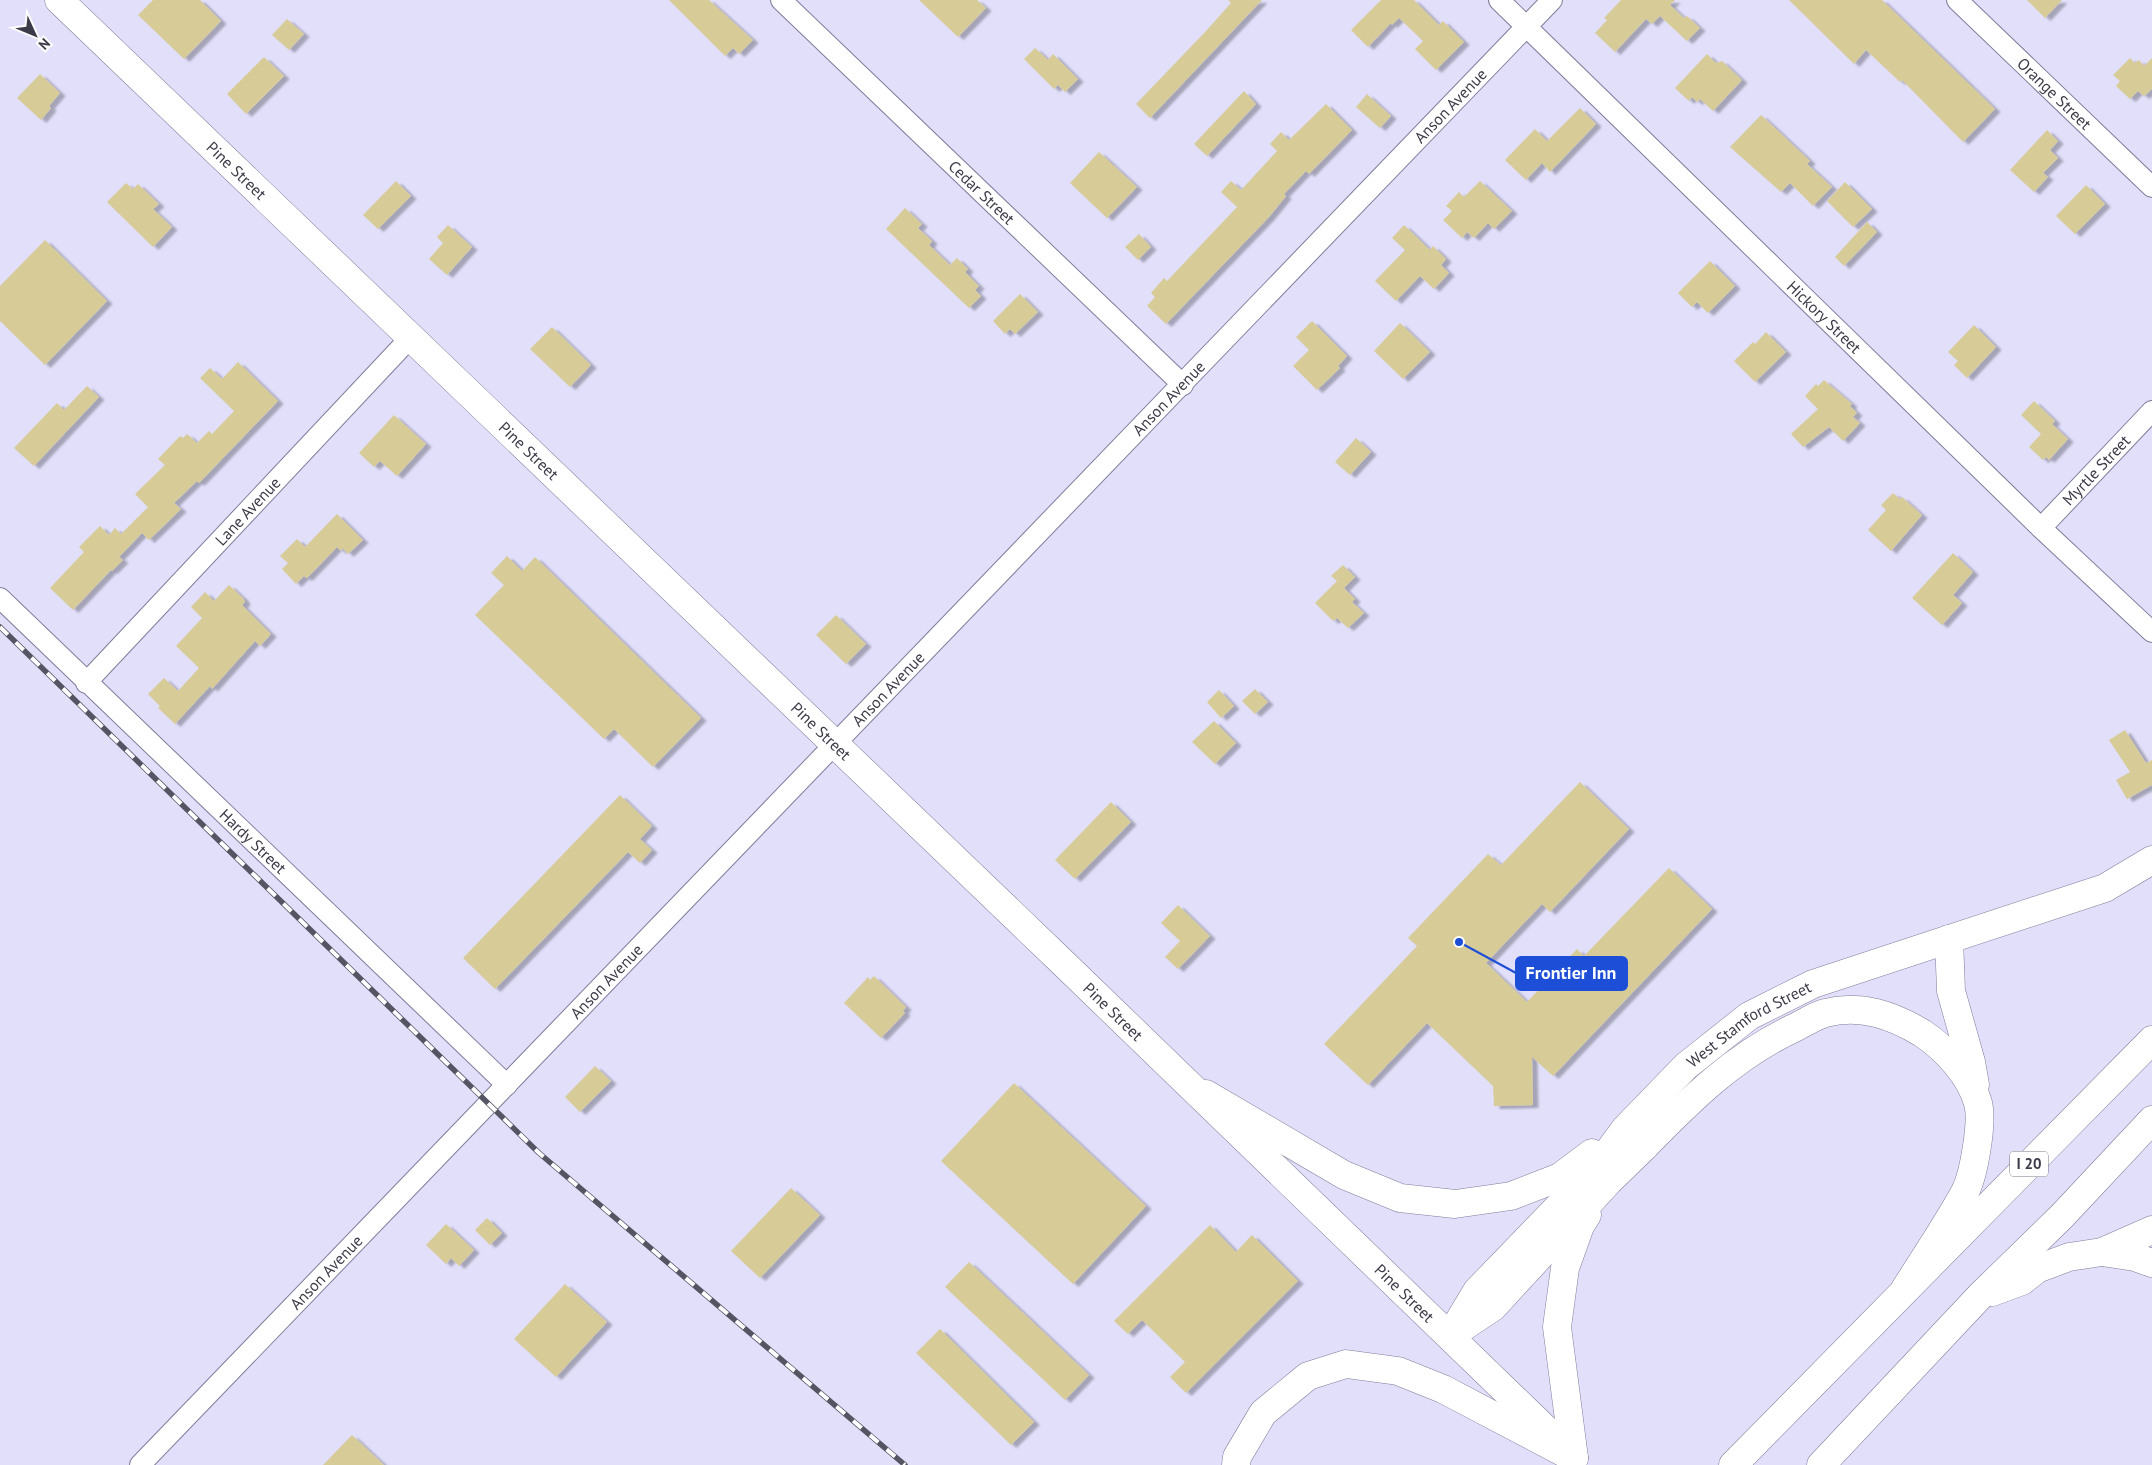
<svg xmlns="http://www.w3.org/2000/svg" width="2152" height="1465" font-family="'PT Sans',sans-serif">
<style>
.building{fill:#d7cc98;filter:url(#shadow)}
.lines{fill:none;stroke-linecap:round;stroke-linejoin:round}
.minor-casing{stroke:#7f7d9b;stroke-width:22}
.secondary-casing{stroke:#7f7d9b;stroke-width:29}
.primary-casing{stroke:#7f7d9b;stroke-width:29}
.motorway-casing{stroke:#7f7d9b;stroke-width:29}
.minor{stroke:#fff;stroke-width:20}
.secondary{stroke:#fff;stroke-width:28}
.primary{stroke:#fff;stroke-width:28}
.motorway{stroke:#fff;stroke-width:28}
.rail-casing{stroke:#555463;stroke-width:5.5}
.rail{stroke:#fff;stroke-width:4;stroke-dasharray:11;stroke-linecap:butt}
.labels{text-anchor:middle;stroke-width:4;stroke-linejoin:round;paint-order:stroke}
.shield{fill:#fff;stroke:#76767f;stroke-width:1}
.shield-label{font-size:15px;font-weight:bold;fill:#3c3b48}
.street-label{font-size:16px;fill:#3c3b48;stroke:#fff}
.leader{fill:none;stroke:#1d4ed8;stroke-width:2}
.callout-dot{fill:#1d4ed8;stroke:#fff;stroke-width:2}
.callout{fill:#1d4ed8;stroke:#1d4ed8;stroke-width:2}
.callout-label{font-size:18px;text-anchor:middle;font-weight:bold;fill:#fff}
</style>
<defs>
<filter id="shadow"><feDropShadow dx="5.5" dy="3" stdDeviation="1" flood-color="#0004"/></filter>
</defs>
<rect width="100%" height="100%" fill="#e1dffa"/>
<g class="building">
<polygon points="153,0 200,0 221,21 184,59 138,15"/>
<polygon points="669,0 709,0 753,40 739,54 733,48 725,56"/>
<polygon points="919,0 977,0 986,8 958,37"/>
<polygon points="1228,0 1262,0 1150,118 1136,104 1206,31 1231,3"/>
<polygon points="1381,0 1414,0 1439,25 1443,21 1464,42 1436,70 1415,49 1423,41 1399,18 1392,25 1391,23 1368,47 1351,30"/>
<polygon points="1621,0 1675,0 1670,5 1684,18 1687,16 1700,28 1687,41 1660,16 1652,24 1646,19 1615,52 1595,33 1607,20 1604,18"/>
<polygon points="1789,0 1882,0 1995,109 1963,142 1902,80 1900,82 1866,50 1854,64"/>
<polygon points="2027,0 2062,0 2045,18"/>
<polygon points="287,19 304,34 289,50 272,35"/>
<polygon points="1035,48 1048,60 1053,54 1078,79 1065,92 1058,85 1054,89 1024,59"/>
<polygon points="1707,54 1716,63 1722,61 1742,80 1713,111 1700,99 1697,102 1692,97 1689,101 1675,88"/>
<polygon points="264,57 284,76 246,114 227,94"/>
<polygon points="2130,58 2135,63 2139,60 2144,66 2152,58 2152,89 2144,96 2138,91 2130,99 2116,86 2120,81 2113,75"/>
<polygon points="40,74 60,93 49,106 51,108 41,120 17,98"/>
<polygon points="1244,91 1256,104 1207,156 1194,144"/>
<polygon points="1367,94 1391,116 1380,128 1356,107"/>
<polygon points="1326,104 1352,130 1309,174 1306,171 1284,194 1286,196 1269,217 1166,324 1147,306 1155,297 1151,293 1164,278 1167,281 1237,207 1221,192 1231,181 1241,190 1277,151 1270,144 1281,132 1289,140"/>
<polygon points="1580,108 1596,124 1550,172 1542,163 1526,180 1505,160 1535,129 1547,141"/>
<polygon points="1761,115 1810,161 1807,164 1832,187 1813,206 1790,183 1781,192 1730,147"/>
<polygon points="2047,130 2058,141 2050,150 2058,158 2043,173 2048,177 2034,192 2010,170"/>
<polygon points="1099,152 1137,187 1107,218 1070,183"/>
<polygon points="396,181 411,196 378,229 363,215"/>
<polygon points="1480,181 1512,211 1494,229 1488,223 1474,238 1467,232 1462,238 1443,220 1452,211 1446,206 1459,192 1464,197"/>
<polygon points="1845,182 1872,209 1853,227 1827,201"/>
<polygon points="126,183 133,189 138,184 159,204 153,209 172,227 153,247 107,202"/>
<polygon points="2086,185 2105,204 2075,234 2056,216"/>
<polygon points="905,208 922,224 918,228 932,241 929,245 950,265 957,258 968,269 965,272 979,286 975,290 981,296 969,308 886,229"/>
<polygon points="1867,222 1877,232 1844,266 1835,257"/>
<polygon points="448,225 472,247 447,275 429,259 443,243 437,237"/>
<polygon points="1404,225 1430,250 1433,246 1446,259 1441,265 1449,273 1434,289 1420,276 1396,301 1375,281 1405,250 1392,238"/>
<polygon points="1139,234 1151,247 1138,260 1125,247"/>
<polygon points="45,240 107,301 45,365 0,321 0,286"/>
<polygon points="1710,261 1735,286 1708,313 1697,302 1692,307 1678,293"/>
<polygon points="1020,294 1038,312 1015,334 1010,329 1005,334 993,321"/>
<polygon points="1312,321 1347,356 1338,366 1340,368 1317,390 1293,366 1309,350 1296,337"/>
<polygon points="1400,323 1430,352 1403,379 1374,351"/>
<polygon points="1974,325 1996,347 1967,378 1954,365 1958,361 1948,352"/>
<polygon points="552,327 591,365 570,387 530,349"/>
<polygon points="1766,332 1786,352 1755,382 1734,361 1753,342 1755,344"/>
<polygon points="238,362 278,401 199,483 197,481 174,503 181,509 149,540 142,533 119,557 123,560 112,571 111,570 73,610 50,588 84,552 79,547 100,526 109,535 115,528 121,534 148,507 135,494 165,465 158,459 180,436 183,438 187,434 197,443 209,431 212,434 234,411 200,378 210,368 222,379"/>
<polygon points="1824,380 1852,404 1850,406 1857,413 1853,417 1860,423 1843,441 1829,427 1803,447 1791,434 1818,409 1805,396 1816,384 1818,386"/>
<polygon points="87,386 99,397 34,466 14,448 57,403 64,410"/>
<polygon points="2034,401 2055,421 2052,424 2068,439 2049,460 2046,457 2043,460 2029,447 2041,434 2021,415"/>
<polygon points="394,415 426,444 397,476 380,461 374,467 359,453"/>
<polygon points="1356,438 1371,452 1350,475 1335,462"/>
<polygon points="1893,493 1900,499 1902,497 1922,515 1891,551 1868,530 1886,510 1881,505"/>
<polygon points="337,514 363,540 348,554 343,548 341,551 337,547 307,578 304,576 296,584 282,569 288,563 280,556 297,539 305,547"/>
<polygon points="1953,553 1973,572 1953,595 1962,603 1942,625 1912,598"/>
<polygon points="507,556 522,571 535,557 701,718 653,767 614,729 604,739 475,615 504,585 491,573"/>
<polygon points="1343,565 1355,577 1344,588 1355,599 1352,602 1364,613 1348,628 1337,618 1333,621 1315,603 1337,581 1331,576"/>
<polygon points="229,585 243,598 245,602 242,605 271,634 260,646 255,641 212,689 210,686 175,724 158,708 160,706 148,694 164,678 178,691 199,668 176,646 202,618 191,607 205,592 214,601"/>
<polygon points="836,615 866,644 846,664 816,635"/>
<polygon points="1255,689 1268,702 1255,714 1242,701"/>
<polygon points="1219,690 1234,706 1221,718 1207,702"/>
<polygon points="1214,721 1236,743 1215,764 1192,742"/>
<polygon points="2125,730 2146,763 2152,760 2152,785 2127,799 2116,780 2130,772 2109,740"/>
<polygon points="1580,782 1629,829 1550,912 1542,904 1486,963 1527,1002 1577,949 1584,956 1669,868 1712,909 1553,1076 1532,1057 1533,1105 1494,1106 1493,1086 1427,1023 1368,1085 1324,1044 1417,946 1408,938 1488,854 1501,865"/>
<polygon points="620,795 652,826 640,839 652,850 640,863 628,852 495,989 463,958"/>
<polygon points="1111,802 1131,822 1075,879 1055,860"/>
<polygon points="1178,905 1210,936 1178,969 1165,957 1180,941 1161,923"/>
<polygon points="874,976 906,1007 903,1011 905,1013 881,1038 844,1003 868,977 870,980"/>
<polygon points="595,1066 611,1081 580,1112 565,1097"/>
<polygon points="1014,1083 1146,1206 1073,1284 941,1161"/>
<polygon points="791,1188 820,1215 760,1278 731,1251"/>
<polygon points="487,1218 502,1233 490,1245 475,1230"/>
<polygon points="446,1224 474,1250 459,1266 451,1258 446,1264 426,1245"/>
<polygon points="1210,1225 1236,1252 1252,1235 1298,1281 1186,1393 1170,1377 1185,1362 1142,1320 1128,1334 1114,1321"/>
<polygon points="969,1262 1089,1375 1065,1400 945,1287"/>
<polygon points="565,1284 607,1322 556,1377 514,1339"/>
<polygon points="940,1329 1034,1422 1011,1445 916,1353"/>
<polygon points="352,1435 384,1465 323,1465"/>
</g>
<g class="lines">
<defs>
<g id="minor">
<path id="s1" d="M 781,0 L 1183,385"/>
<path id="s2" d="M 1499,0 L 2041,528 L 2152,632"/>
<path id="s3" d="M 1957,0 L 2152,187"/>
<path id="s4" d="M 2041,528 L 2152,411"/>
<path id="s5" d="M 0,598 L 507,1085"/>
<path id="s6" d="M 86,683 L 410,338"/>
<path id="s7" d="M 140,1465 L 1552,0"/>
</g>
<g id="secondary">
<polyline points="1206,1094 1344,1175 1400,1198 1455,1204 1511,1196 1560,1177 1592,1153"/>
<polyline points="1457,1331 1493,1307 1609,1181 1644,1147 1626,1130"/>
<path id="s8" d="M 1450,1336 L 1477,1291 L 1597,1167 L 1625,1129 L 1686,1066 L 1749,1016 L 1813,984 L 2105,888 L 2152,860"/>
<polyline points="1574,1458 1557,1327 1565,1268 1580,1226 1587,1215"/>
</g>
<g id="primary">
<path id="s9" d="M 59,0 L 1059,959 L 1568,1451"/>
</g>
<g id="motorway">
<polyline points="1949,939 1951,991 1971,1062 1975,1085"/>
<path d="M 1644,1147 C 1690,1100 1734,1056 1794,1028 C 1804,1023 1815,1016 1825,1013 C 1861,1004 1892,1015 1922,1033 C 1946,1049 1970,1075 1978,1103 C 1983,1122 1974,1174 1965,1192 C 1947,1225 1925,1257 1905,1289"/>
<polyline points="2102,1252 2135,1257 2152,1263"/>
<polyline points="1992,1292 2022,1281 2037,1269 2069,1257 2102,1252 2152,1230"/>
<polyline points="1236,1465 1237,1457 1263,1413 1308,1376 1346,1364 1398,1371 1443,1389 1574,1458"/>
<polyline points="1733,1465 2152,1040"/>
<polyline points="1821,1465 1980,1296 2062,1216 2152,1120"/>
</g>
</defs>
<use href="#minor" class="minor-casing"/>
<use href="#secondary" class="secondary-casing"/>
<use href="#primary" class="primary-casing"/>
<use href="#motorway" class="motorway-casing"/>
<use href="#minor" class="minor"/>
<use href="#secondary" class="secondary"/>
<use href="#primary" class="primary"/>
<use href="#motorway" class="motorway"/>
<defs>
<polyline id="rail" points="0,627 539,1153 905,1465"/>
</defs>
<use href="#rail" class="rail-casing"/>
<use href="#rail" class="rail"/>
</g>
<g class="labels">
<rect class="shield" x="2010" y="1151.5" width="38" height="25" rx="4"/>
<g class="shield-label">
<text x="2029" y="1169">I 20</text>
</g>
<g class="street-label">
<text dy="6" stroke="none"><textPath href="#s3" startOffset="135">Orange Street</textPath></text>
<text dy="6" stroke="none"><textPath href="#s7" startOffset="1888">Anson Avenue</textPath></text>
<text dy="6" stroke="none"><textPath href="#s9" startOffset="246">Pine Street</textPath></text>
<text dy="6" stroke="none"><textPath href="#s1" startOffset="278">Cedar Street</textPath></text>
<text dy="6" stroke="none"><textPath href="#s2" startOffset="454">Hickory Street</textPath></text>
<text dy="6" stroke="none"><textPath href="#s7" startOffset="1482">Anson Avenue</textPath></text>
<text dy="6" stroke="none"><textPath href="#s9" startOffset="651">Pine Street</textPath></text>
<text dy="6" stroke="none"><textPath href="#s4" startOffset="80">Myrtle Street</textPath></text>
<text dy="6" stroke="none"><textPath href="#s6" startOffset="236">Lane Avenue</textPath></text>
<text dy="6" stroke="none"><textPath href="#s7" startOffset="1078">Anson Avenue</textPath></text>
<text dy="6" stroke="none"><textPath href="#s9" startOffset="1056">Pine Street</textPath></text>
<text dy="6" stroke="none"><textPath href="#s5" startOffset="351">Hardy Street</textPath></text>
<text dy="6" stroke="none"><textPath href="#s7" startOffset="672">Anson Avenue</textPath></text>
<text dy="6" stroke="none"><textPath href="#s9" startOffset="1461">Pine Street</textPath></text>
<text dy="6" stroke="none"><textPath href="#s8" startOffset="436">West Stamford Street</textPath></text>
<text dy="6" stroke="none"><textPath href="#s7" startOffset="268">Anson Avenue</textPath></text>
<text dy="6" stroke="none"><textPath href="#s9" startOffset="1866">Pine Street</textPath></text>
</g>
</g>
<path class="leader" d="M1459 942L1516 973"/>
<circle class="callout-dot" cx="1459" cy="942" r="5"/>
<rect class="callout" x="1516" y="957" width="111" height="33" rx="5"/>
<g class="callout-label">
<text x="1571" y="979">Frontier Inn</text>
</g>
<g transform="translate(35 35) rotate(134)" stroke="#ffffff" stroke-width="4" paint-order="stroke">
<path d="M0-4L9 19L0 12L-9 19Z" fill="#3c3b48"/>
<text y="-8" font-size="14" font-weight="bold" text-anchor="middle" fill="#3c3b48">N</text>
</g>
</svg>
